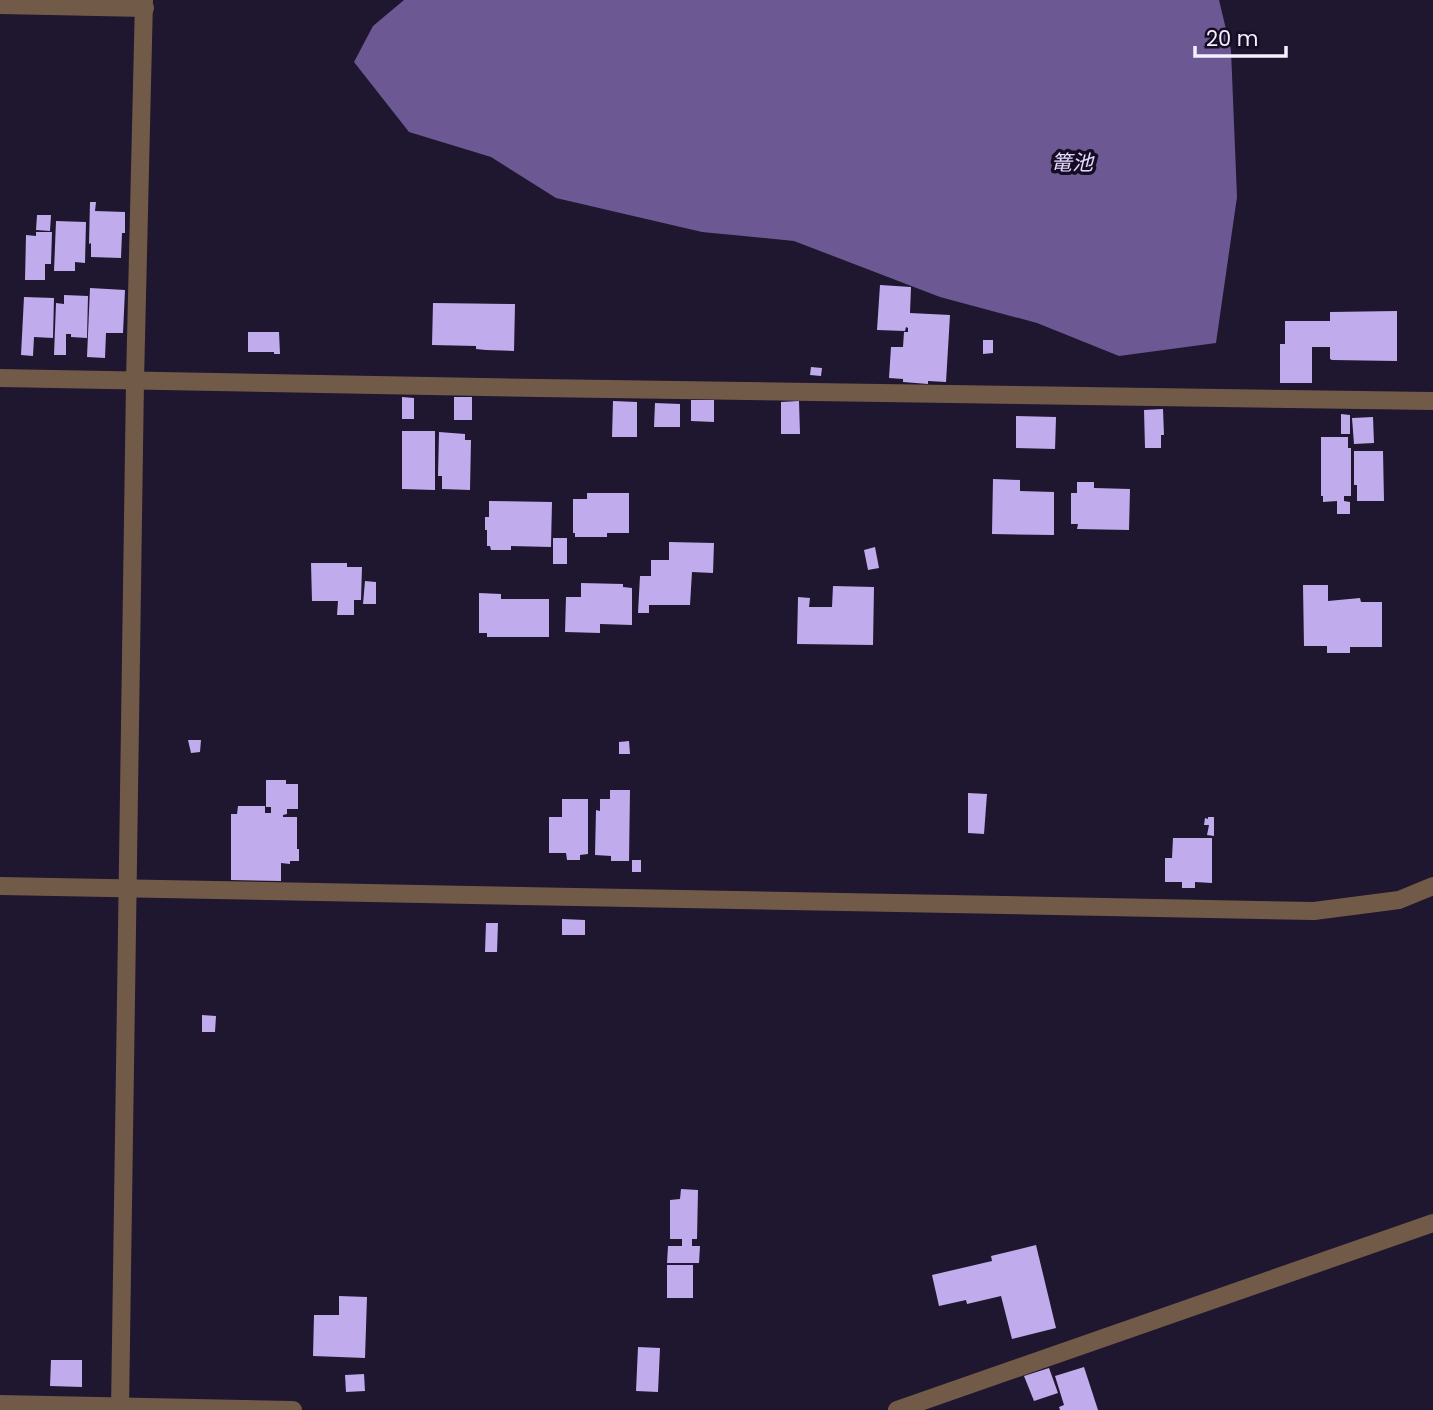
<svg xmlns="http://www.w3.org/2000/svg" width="1433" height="1410" font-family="Poppins,'Noto Sans JP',sans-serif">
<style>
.water{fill:#6c5893}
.building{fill:#c0acec}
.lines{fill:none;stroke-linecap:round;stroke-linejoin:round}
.minor{stroke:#715a47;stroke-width:18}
.labels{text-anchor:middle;stroke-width:7;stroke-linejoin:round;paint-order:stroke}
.water-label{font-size:21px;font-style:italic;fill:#e3d9fd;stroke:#160d25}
</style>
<rect width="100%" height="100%" fill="#1f162f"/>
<polygon class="water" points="404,0 1219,0 1231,50 1237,197 1216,343 1119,356 1037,323 940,297 794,241 702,232 556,198 491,157 409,132 354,62 373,26"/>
<g class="building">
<polygon points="90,202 96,202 95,211 125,212 125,233 122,233 121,258 91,257 91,243 89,244"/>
<polygon points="37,215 51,215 50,231 36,230"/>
<polygon points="56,221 86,222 85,263 75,262 75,271 54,271"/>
<polygon points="36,232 52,232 51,264 45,264 45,280 25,280 26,235 36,236"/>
<polygon points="880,285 911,287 910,313 950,315 946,382 928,381 928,384 903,382 903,379 889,378 891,347 903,347 904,332 908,332 908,328 906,327 905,331 877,330"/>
<polygon points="90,288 125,290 123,333 106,333 105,358 87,357"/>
<polygon points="64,295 88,296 87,338 71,337 71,334 66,334 66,355 54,355 56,303 64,304"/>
<polygon points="24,297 54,298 53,338 34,337 33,356 21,355"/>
<polygon points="433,303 515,304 514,351 486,350 476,349 476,346 432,345"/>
<polygon points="1397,311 1397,361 1332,360 1330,359 1330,347 1312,347 1312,383 1280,383 1280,344 1285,344 1285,321 1330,321 1330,312"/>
<polygon points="248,332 279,332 280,354 274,354 274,352 248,352"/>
<polygon points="983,340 993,340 993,353 983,354"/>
<polygon points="811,367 822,368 821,376 810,375"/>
<polygon points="402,397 414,398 414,419 402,419"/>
<rect x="454" y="397" width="18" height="23"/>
<polygon points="691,400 714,400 714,422 691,421"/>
<polygon points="613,401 637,402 637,437 612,437"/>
<polygon points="799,401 800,434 781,434 781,402"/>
<polygon points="655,403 680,404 680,427 654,427"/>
<polygon points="1163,409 1164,435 1161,435 1161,448 1145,448 1144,410"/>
<polygon points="1341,414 1350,415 1350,434 1341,434"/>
<polygon points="1016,416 1056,417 1055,449 1016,448"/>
<polygon points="1373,417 1374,443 1354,444 1352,418"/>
<polygon points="402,431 435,431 435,490 402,489"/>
<polygon points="439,432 465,434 465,440 471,440 470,490 442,489 442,476 438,476"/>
<polygon points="1321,437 1348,437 1348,448 1351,448 1351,496 1344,496 1344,501 1350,502 1350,514 1337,514 1337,501 1323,502 1323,496 1321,496"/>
<polygon points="1354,451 1383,451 1384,501 1357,501 1357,485 1354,485"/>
<polygon points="993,479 1020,480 1020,491 1054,492 1054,535 992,534"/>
<polygon points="1077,482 1094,482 1094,488 1130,489 1129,530 1077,529 1078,524 1071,524 1071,493 1077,493"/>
<polygon points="587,493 629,493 629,533 607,533 607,537 575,537 575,533 573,533 573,499 587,499"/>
<polygon points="489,501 552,502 551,547 511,546 511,550 491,550 490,546 487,546 487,530 485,530 485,517 489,517"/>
<rect x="553" y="538" width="14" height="26"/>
<polygon points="669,542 714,543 713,573 692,572 690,605 649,605 649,613 638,613 640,576 651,576 651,560 669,560"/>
<polygon points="875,547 879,568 868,570 864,550"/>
<polygon points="311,563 347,563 347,567 362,567 361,600 354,600 354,615 337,615 338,601 312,601"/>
<polygon points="365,581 376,582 376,604 363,604"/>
<polygon points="581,583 623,584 623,587 632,588 632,625 600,624 600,633 565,632 566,597 581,597"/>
<polygon points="1303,585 1328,585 1328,601 1360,598 1361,602 1382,602 1382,647 1350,647 1350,653 1327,653 1327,646 1304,646"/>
<polygon points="833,586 874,587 873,645 797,644 798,597 810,598 809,607 832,607"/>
<polygon points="479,593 501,594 501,599 549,599 549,637 487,637 487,633 479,633"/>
<polygon points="188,740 201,740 200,752 191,753"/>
<polygon points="629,741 630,754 619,754 619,742"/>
<polygon points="266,780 286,780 286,784 298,784 298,809 287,809 287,814 283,815 283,817 297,817 297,849 299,849 299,861 290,861 290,864 281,863 281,881 231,880 231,814 237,814 238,806 265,806 265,813 271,813 271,807 266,807"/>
<polygon points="610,790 630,790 629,861 611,861 611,856 595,855 596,810 600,811 600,799 610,799"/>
<polygon points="968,793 987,794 984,834 968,833"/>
<polygon points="562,799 588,799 588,854 580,855 580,860 567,860 566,853 549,853 549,817 562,817"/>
<polygon points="1208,817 1214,817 1214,836 1207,835 1209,825 1204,825 1205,818 1208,819"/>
<polygon points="1173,838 1212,838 1212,883 1195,882 1195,888 1182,888 1182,882 1165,882 1165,858 1172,858"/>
<rect x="632" y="860" width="9" height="12"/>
<polygon points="562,919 585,920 585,935 562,935"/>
<polygon points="486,923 498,923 497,952 485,952"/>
<polygon points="202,1015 216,1016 215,1032 202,1032"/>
<polygon points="681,1189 698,1190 697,1239 692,1239 692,1246 700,1246 699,1263 667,1263 668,1246 682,1246 682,1239 670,1239 670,1200 680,1199"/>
<polygon points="1036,1245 1056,1328 1012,1339 1001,1296 967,1304 966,1300 939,1306 932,1275 992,1261 991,1256"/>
<rect x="667" y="1265" width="26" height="33"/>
<polygon points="339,1296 367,1297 365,1358 313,1356 314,1315 339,1315"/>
<polygon points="638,1347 660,1348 658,1392 636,1391"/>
<polygon points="51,1360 82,1360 82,1387 50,1386"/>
<polygon points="1084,1367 1098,1410 1060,1410 1059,1407 1064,1405 1055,1376"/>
<polygon points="1049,1368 1058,1393 1034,1401 1024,1376"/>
<polygon points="364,1374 365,1391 346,1392 345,1375"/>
</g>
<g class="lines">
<g class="minor">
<polyline points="0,5 145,8"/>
<polyline points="0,378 539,388 1433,401"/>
<polyline points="0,886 1314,911 1399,900 1433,886"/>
<polyline points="0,1404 293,1410"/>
<polyline points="120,1410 135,381 144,0"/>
<polyline points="897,1410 1433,1223"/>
</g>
</g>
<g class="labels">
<g class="water-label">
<text x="1072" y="170">篭池</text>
</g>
</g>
<path d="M1195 46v10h91v-10" fill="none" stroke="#f4f0ff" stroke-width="3.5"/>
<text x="1206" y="46" font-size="21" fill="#f4f0ff" stroke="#160d25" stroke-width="5" paint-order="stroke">20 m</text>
</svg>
